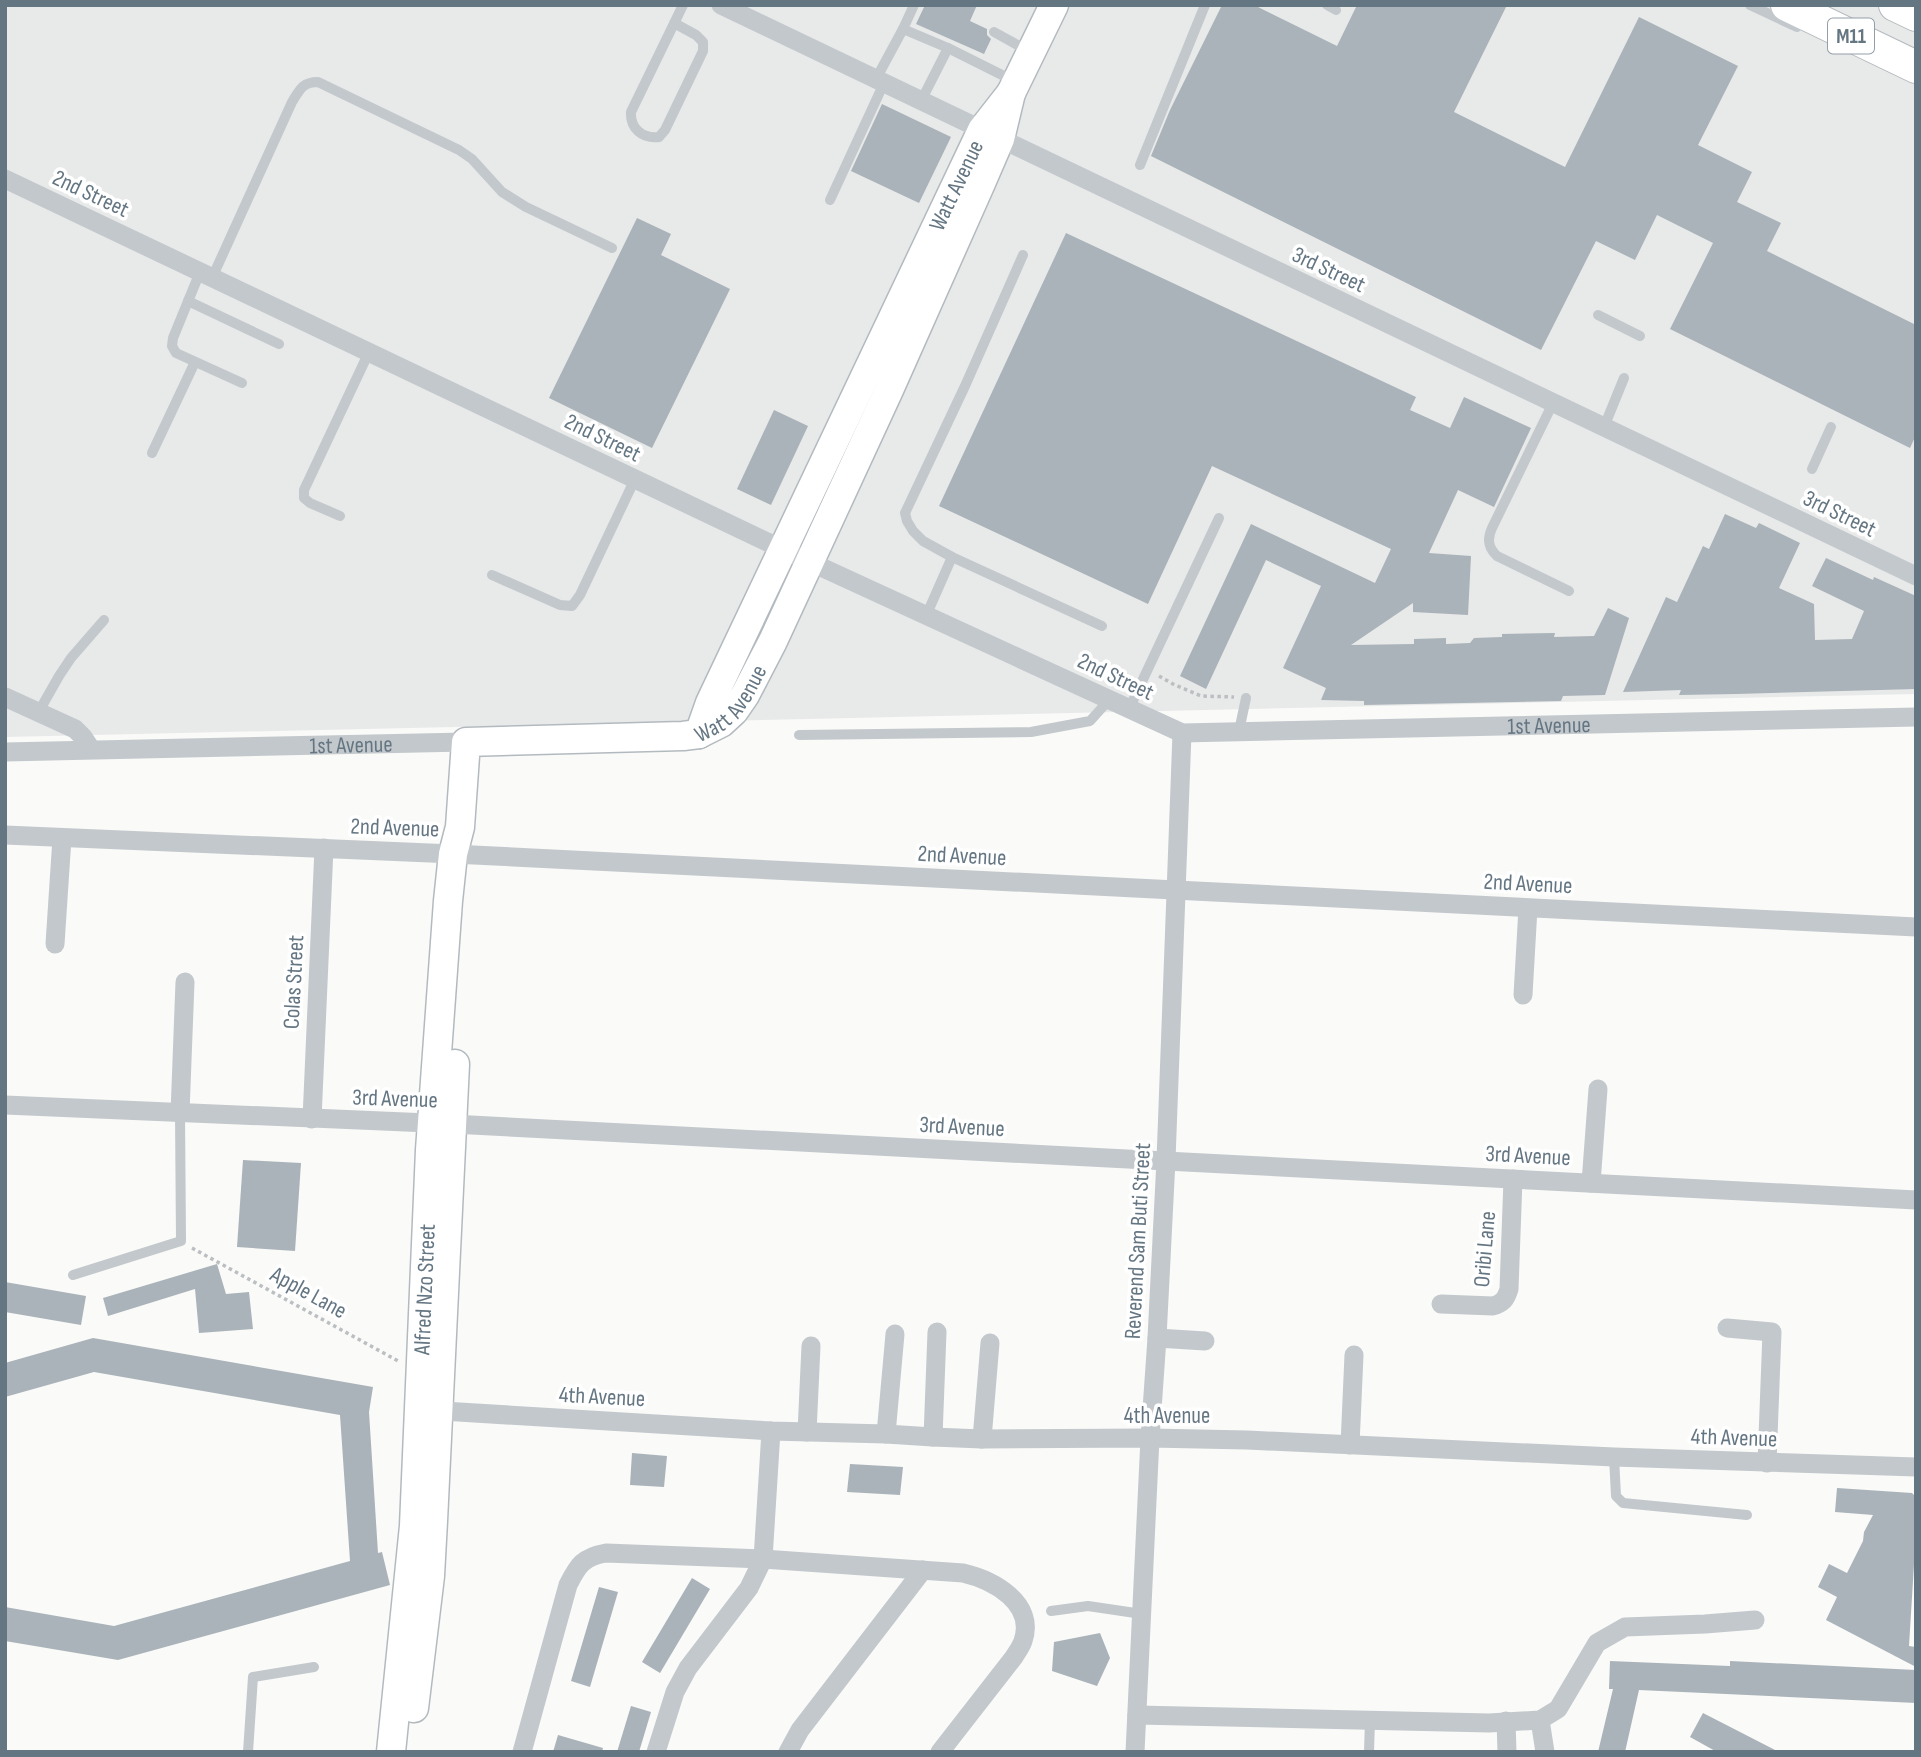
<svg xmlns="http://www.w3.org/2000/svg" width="1921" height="1757" font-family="'Sofia Sans Condensed',sans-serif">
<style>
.built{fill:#e8e9e9}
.building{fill:#aab3b9}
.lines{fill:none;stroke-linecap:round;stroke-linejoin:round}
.secondary-casing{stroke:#b3babf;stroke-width:31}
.primary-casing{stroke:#b5babe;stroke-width:34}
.path{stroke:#bbbfc2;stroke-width:3.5;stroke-dasharray:3.5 3.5;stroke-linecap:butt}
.lane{stroke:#c3c8cc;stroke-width:10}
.street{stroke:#c3c8cc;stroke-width:19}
.secondary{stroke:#fff;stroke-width:28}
.primary{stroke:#fff;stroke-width:32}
.labels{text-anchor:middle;stroke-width:7;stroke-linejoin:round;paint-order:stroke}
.shield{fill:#fff;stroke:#939fa8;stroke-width:2}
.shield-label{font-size:21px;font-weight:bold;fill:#657683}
.street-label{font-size:23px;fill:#657683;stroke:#fff}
</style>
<rect width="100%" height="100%" fill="#fafaf8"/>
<polygon class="built" points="5,5 1916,5 1916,694 5,737"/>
<g class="building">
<polygon points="925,5 977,5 970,21 987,29 987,35 991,39 984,54 916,24"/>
<polygon points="1222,5 1254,5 1337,46 1357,5 1507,5 1454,112 1565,167 1639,17 1738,66 1698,145 1752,172 1737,202 1781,223 1767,251 1916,325 1916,435 1910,448 1670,329 1713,243 1657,215 1635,260 1596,241 1541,350 1151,156 1170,110"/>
<polygon points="882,104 951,137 919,203 851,171"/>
<polygon points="637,218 671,234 661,255 730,289 652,448 549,398"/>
<polygon points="1066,233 1416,397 1410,410 1450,428 1464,397 1531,428 1494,507 1458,490 1429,553 1471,556 1468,615 1413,612 1413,603 1351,645 1414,644 1414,639 1446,638 1446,644 1470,643 1474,638 1502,637 1502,634 1555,633 1554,637 1594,636 1608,608 1629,618 1605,695 1563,696 1561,701 1364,705 1364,701 1321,700 1326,688 1283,668 1321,586 1266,560 1206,689 1180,676 1251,524 1375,583 1391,549 1212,466 1148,604 939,506"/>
<polygon points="774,410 808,426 771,505 737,489"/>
<polygon points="1725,514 1756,528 1759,523 1800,543 1779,588 1814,604 1815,640 1852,639 1864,611 1812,586 1826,558 1873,580 1874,577 1916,596 1916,689 1736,694 1679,695 1681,690 1623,692 1666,597 1677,602 1703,546 1709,549"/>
<polygon points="243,1160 301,1163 295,1251 237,1247"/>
<polygon points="217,1264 226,1294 249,1292 253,1329 199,1333 195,1289 108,1316 103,1298"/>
<polygon points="5,1282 86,1296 81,1325 5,1312"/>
<polygon points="93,1338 373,1387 369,1412 378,1553 382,1552 390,1585 118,1660 5,1641 5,1607 114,1626 350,1561 340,1415 94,1372 5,1397 5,1363"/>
<polygon points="632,1453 667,1456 664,1487 630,1485"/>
<polygon points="850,1464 903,1467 900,1495 847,1492"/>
<polygon points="1837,1488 1912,1493 1916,1497 1916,1532 1909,1646 1916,1647 1916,1667 1826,1620 1837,1597 1818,1587 1829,1564 1847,1573 1863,1541 1864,1532 1873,1515 1835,1512"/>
<polygon points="692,1578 710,1589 660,1673 642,1662"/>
<polygon points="599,1587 618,1592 590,1687 571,1681"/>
<polygon points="1100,1633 1110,1658 1097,1686 1052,1671 1054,1642"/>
<polygon points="1610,1661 1730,1666 1730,1661 1916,1670 1916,1703 1639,1690 1625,1752 1598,1752 1613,1689 1609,1689"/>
<polygon points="631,1706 651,1712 639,1752 617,1752"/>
<polygon points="1703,1713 1779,1752 1717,1752 1690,1737"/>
<polygon points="558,1735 603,1748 602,1752 553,1752"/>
</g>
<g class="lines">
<defs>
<g id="secondary">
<path id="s3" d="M 699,734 L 710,703 L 982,130 L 1011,93 L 1054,5"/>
<polyline points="414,1708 430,1576 433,1521 455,1064"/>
<path id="s4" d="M 391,1752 L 414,1526 L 430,1150 L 448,901 L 453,854 L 460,827 L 466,742 L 683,736 L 699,734 L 721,723 L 734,711 L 745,695 L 773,641 L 889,390 L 981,183 L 1000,139 L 1011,93"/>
</g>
<g id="primary">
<polyline points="1787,5 1916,67"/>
<polyline points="1895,5 1916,15"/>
</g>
</defs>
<use href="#secondary" class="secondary-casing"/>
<use href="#primary" class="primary-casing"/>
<g class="path">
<polyline points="1159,676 1173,684 1201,696 1234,697"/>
<polyline points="192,1248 400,1362"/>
</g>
<g class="lane">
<polyline points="1327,5 1336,10"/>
<polyline points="1750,5 1797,27"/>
<path d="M 674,23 L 696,35 L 703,42 L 703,51 L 665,130 L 659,137 C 642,139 630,128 631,112 L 683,5"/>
<polyline points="903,29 948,48 1014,81"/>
<polyline points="994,32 1030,52"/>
<polyline points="876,79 903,29 914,5"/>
<polyline points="921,101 948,48"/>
<polyline points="1140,165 1205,5"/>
<polyline points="830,200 884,83"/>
<polyline points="1023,255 965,386 905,513 907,521 913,531 923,541 952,557 1102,626"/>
<polyline points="200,272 173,338 172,346 176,353 242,383"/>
<path d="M 212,278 L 292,102 C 300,89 303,82 318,82 L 459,150 L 472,159 L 502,192 L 526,207 L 612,248"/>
<polyline points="188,301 279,344"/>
<polyline points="1598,315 1640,336"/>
<path d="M 1553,403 L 1492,528 C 1487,539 1488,548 1497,556 L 1569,591"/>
<polyline points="1604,427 1624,378"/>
<polyline points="152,453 195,362"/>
<polyline points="1812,469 1831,427"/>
<polyline points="340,516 310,503 304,498 304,490 369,352"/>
<polyline points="492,575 560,605 572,606 580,595 635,479"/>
<polyline points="926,616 952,557"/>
<polyline points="1129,709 1219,518"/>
<polyline points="38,713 59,676 71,658 104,620"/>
<polyline points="1239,731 1246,698"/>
<polyline points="799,735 1031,732 1090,721 1109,700"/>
<polyline points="73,1275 181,1241 180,1113"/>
<polyline points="1614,1457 1616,1496 1623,1503 1747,1515"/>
<polyline points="1051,1611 1088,1606 1142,1614"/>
<polyline points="248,1752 253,1677 314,1667"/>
<polyline points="1369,1752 1370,1720"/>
</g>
<g class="street">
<polyline points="721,5 1916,576"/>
<path id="s1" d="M 5,179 L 784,550 L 1182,733 L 1916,717"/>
<polyline points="5,697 75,729 83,737 91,749"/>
<path id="s2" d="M 5,752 L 466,742"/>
<polyline points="5,835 453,854 1916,927"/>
<polyline points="55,944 62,838"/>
<polyline points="1523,995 1528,908"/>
<polyline points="5,1105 452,1124 1916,1200"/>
<polyline points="180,1113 185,982"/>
<polyline points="312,1119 324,848"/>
<polyline points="1591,1183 1598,1089"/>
<path d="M 1441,1304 L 1493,1306 C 1503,1303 1506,1299 1509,1289 L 1513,1179"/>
<polyline points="1727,1328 1772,1332 1767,1463"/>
<polyline points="1157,1338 1205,1341"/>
<polyline points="426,1410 771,1431 886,1434 933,1437 982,1439 1150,1438 1247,1440 1614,1457 1916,1467"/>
<polyline points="807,1432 811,1346"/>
<polyline points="886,1434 895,1334"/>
<polyline points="933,1437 937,1332"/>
<polyline points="982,1439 990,1343"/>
<polyline points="1350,1445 1354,1355"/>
<polyline points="1137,1715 1489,1723 1540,1720 1558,1709 1597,1643 1625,1627 1705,1624 1755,1620"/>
<polyline points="1540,1720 1545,1752"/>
<polyline points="1506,1721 1507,1752"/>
<path d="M 522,1752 L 568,1585 C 578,1565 583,1557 606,1553 L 763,1559 L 963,1573 C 993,1580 1036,1603 1023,1641 C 1021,1647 1017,1652 1014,1657 L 940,1752"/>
<polyline points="656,1752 675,1692 688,1668 749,1588 763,1559 771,1431"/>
<polyline points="788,1752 800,1730 923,1570"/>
<polyline points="1135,1752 1150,1438 1157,1338 1166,1160 1182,733"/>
</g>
<use href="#secondary" class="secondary"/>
<use href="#primary" class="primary"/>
</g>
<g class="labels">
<rect class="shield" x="1828" y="18.5" width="46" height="35" rx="5"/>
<g class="shield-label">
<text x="1851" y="43">M11</text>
</g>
<g class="street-label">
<text dy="8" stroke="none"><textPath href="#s3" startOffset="606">Watt Avenue</textPath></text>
<text transform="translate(91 193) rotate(25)" y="8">2nd Street</text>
<text transform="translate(1329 269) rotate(25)" y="8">3rd Street</text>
<text transform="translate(603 437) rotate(26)" y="8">2nd Street</text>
<text transform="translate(1840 513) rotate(26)" y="8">3rd Street</text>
<text transform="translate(1116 676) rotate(25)" y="8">2nd Street</text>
<text dy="8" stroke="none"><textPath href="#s4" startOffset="1292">Watt Avenue</textPath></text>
<text dy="8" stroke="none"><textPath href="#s1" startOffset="1668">1st Avenue</textPath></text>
<text dy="8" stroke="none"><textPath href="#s2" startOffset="346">1st Avenue</textPath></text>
<text transform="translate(395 827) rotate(2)" y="8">2nd Avenue</text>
<text transform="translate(962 855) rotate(3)" y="8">2nd Avenue</text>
<text transform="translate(1528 883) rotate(3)" y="8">2nd Avenue</text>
<text transform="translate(293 982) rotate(-87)" y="8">Colas Street</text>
<text transform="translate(395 1098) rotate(2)" y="8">3rd Avenue</text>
<text transform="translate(962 1126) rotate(3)" y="8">3rd Avenue</text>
<text transform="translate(1528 1155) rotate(3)" y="8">3rd Avenue</text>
<text transform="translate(1137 1241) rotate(-87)" y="8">Reverend Sam Buti Street</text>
<text transform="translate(1484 1249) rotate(-85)" y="8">Oribi Lane</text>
<text dy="8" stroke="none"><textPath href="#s4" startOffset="464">Alfred Nzo Street</textPath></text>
<text transform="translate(309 1292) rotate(29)" y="8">Apple Lane</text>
<text transform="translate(602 1396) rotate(3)" y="8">4th Avenue</text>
<text x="1167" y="1423">4th Avenue</text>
<text transform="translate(1734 1437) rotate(2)" y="8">4th Avenue</text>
</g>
</g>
<rect width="1921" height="1757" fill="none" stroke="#657683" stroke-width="14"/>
</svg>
